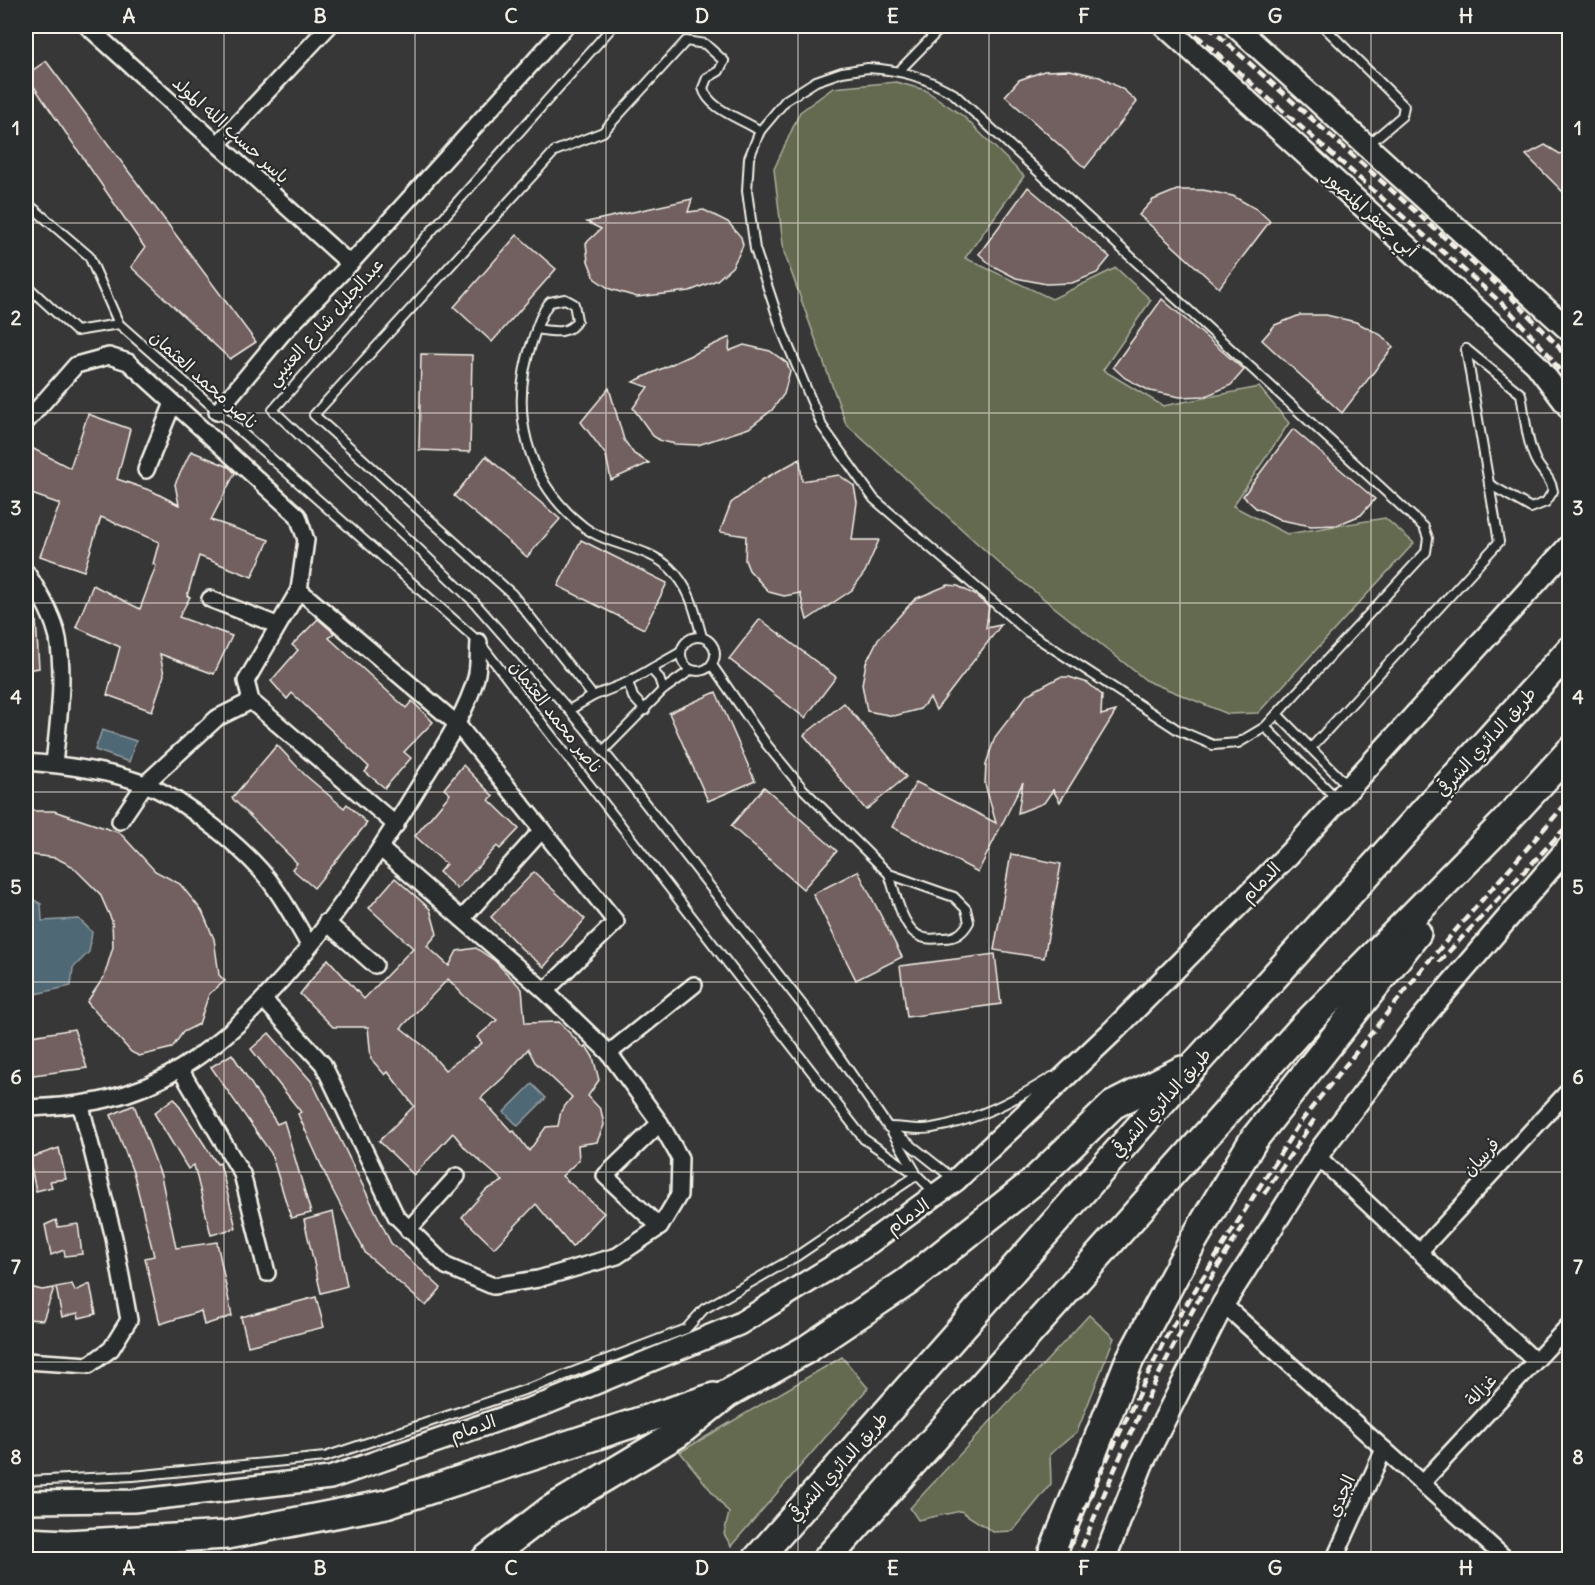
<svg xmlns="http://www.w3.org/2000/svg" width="1595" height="1585" font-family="Delius,'Playpen Sans Arabic',sans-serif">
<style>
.green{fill:#646b50;stroke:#acae9c;stroke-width:1.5}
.water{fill:#506875;stroke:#929fa3;stroke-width:1.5}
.building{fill:#725f5e;stroke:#f4f1e8;stroke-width:1.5;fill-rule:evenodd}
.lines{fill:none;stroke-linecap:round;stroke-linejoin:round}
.lane-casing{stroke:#f4f1e8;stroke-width:12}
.street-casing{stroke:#f4f1e8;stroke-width:20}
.secondary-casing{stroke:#f4f1e8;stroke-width:26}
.highway-casing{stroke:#f4f1e8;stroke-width:32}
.lane{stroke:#2a2d2e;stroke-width:8}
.street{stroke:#2a2d2e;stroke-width:15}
.secondary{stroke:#2a2d2e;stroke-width:21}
.highway{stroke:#2a2d2e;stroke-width:27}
.rail{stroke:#f4f1e8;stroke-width:4.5;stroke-dasharray:9 4.5;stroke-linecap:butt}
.grid{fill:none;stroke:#f4f1e8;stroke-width:1.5;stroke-opacity:0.55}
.labels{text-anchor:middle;stroke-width:4.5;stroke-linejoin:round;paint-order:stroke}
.street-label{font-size:18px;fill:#f4f1e8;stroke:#2a2d2e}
.neatline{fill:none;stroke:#f4f1e8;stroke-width:2}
.grid-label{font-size:20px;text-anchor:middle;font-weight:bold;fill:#f4f1e8}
</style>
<rect width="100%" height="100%" fill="#383738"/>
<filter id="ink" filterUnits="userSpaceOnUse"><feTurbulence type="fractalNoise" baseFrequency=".0167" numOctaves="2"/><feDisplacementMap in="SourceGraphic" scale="12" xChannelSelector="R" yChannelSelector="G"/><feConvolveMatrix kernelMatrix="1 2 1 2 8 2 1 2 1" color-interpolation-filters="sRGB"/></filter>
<g filter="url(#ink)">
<g class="green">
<polygon points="896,82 925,90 963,116 1024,176 965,258 1052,299 1116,268 1151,300 1103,370 1163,406 1259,387 1289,423 1233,506 1287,534 1385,518 1414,543 1258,713 1228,714 1147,681 1000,564 846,424 784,252 774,169 800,112 833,88"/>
<polygon points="1089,1315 1114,1338 1077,1432 1050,1454 1051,1484 1013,1531 993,1532 961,1511 918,1520 910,1508"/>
<polygon points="842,1357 868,1388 731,1546 724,1534 729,1513 680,1452"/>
</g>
<g class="water">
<polygon points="102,730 136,741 129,762 95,750"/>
<polygon points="27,896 41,904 42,921 79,919 92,932 89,952 73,968 71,986 26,996"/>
<polygon points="532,1084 546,1098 518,1126 504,1112"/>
</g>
<g class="building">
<polygon points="46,61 256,342 230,359 131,267 145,248 26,75"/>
<polygon points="1070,70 1100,77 1124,90 1137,102 1085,168 1005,96 1019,80 1044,71"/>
<polygon points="1545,145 1560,154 1569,150 1569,198 1526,155"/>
<polygon points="1028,187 1110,257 1097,273 1072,283 1046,284 1016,278 991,265 979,254"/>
<polygon points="1177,190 1203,190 1233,196 1258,210 1270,221 1219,288 1139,215 1153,200"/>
<polygon points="692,199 688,212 704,210 728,222 741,237 743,245 739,254 732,267 717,280 690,291 637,297 610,289 595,279 588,261 586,243 601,229 587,222"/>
<polygon points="517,235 556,269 492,342 454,307"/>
<polygon points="1162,299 1244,370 1231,385 1206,396 1180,397 1150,391 1125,378 1113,367"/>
<polygon points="1300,315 1326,315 1356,322 1381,335 1393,347 1342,413 1262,340 1275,325"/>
<polygon points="730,337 729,351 744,345 770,351 787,363 790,371 784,394 772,410 749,428 698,445 676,444 661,441 653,436 633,408 648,387 633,382"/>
<polygon points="421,354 472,355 470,452 419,450"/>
<polygon points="609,388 624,440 634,454 649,463 611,480 606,455 581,422"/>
<polygon points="88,414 130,429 117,479 152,491 179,505 175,484 191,451 229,467 235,473 211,520 269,540 252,577 199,556 187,596 190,597 179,617 232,636 214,674 160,654 164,675 152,711 107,695 120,647 76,627 93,585 140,609 156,566 153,564 159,542 101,517 84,571 40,556 60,504 26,492 26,445 70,468"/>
<polygon points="1293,429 1375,499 1361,515 1337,525 1311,526 1281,520 1256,508 1243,496"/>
<polygon points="486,456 560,519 527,557 454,496"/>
<polygon points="800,459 802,481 839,475 854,486 857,502 852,540 879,540 865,572 852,590 807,620 800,593 784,596 769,592 749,570 745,560 746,536 720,532 731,503 762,480"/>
<polygon points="581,540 667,583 644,629 558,586"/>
<polygon points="948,585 958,586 975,595 989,607 986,628 1001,625 936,710 930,698 920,709 894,716 867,711 862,684 866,663 878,639 915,599"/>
<polygon points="318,619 334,633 329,638 406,708 412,701 433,722 404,752 411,758 385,788 365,772 369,767 330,729 292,693 287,699 271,681 298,650 292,645"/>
<polygon points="760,619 836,677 805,718 729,659"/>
<polygon points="36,620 39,668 26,670 26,621"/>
<polygon points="1060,677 1069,677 1088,683 1102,695 1101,715 1116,711 1060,802 1053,790 1044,803 1018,813 1023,782 978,872 892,827 916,782 996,823 985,784 986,764 995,737 1028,694"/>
<polygon points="716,692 755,781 708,801 669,713"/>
<polygon points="844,703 906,777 866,810 804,735"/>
<polygon points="277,745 305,775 344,808 347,804 367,823 314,888 292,869 297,863 232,798"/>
<polygon points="463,765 493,796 489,800 519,829 500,849 497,846 457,889 439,872 446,864 415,836 450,794 444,789"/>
<polygon points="764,787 837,851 803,889 731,826"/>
<polygon points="26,811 54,811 120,833 155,871 180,884 202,911 214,939 219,975 225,981 209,994 199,1024 183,1032 172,1048 139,1056 131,1052 87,1002 104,977 113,947 112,921 100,894 72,866 56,858 26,854"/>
<polygon points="1011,854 1061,864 1044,958 994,950"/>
<polygon points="858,871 902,957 856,980 813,894"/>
<polygon points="534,872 585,919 544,967 522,949 491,917"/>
<path d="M 395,878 L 430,909 L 437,934 L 427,946 L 449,966 L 457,951 L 476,948 L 495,961 L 522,989 L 525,1023 L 559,1022 L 584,1048 L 586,1046 L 593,1057 L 599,1080 L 588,1096 L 601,1110 L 604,1125 L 597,1142 L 578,1145 L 579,1160 L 562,1176 L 604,1213 L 572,1247 L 536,1204 L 494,1248 L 462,1217 L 486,1190 L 503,1181 L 466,1149 L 453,1133 L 414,1175 L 379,1141 L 414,1106 L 388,1072 L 385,1075 L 371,1059 L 368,1027 L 333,1027 L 300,994 L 328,959 L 364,999 L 413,948 L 369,908 ZM 448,979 L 465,997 L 497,1020 L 477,1037 L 482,1043 L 445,1070 L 426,1048 L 401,1028 ZM 528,1049 L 535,1062 L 572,1097 L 561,1111 L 558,1126 L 546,1127 L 529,1151 L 514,1131 L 512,1132 L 481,1098 L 505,1076 Z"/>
<polygon points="995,954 1001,1004 907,1017 900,966"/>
<polygon points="74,1029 87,1068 26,1076 26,1037"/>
<polygon points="269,1033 312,1082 391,1243 441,1288 426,1306 366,1254 331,1187 298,1114 301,1112 251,1049"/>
<polygon points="232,1054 277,1124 284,1121 311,1213 291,1218 271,1153 211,1067"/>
<polygon points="174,1098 217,1164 220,1163 236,1228 211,1235 194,1165 188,1169 154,1113"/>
<polygon points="134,1105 161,1176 176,1248 217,1242 232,1316 204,1325 201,1311 160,1324 145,1258 154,1256 134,1175 111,1115"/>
<polygon points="59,1148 66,1179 50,1181 52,1187 36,1191 29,1158"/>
<polygon points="333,1212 347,1286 321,1293 304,1220"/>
<polygon points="56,1220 58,1227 78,1224 82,1254 65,1256 64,1250 51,1255 45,1225"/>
<polygon points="72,1284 75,1291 90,1284 96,1314 79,1318 78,1313 62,1317 56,1287"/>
<polygon points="26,1286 42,1290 54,1288 43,1320 26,1319"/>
<polygon points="316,1297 324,1327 248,1346 241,1317"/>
</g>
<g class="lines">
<defs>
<g id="lane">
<polyline points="613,26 273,410 474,602 583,726 630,784 811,1016 888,1127 955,1180"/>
<polyline points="1323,26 1404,106 1402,116 1369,144"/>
<path d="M 868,68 C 902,70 925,77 954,94 L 1424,527 L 1428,538 L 1426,552 L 1265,727 L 1238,743 L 1213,745 L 1178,730 L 1028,632 L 874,499 L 822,426 L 783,333 L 755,249 L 747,191 L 749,158 L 760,131 L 786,100 L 816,81 L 842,72 Z"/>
<polyline points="900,70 943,26"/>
<polyline points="26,202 89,256 119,324"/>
<polyline points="26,285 76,331 119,324 479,642 864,1139 917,1175 936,1194"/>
<path d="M 536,329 C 551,331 569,336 577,320 L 574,304 L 565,299 L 550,302 C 541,312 537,327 533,339 C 508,408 525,481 584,527 C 609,546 646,546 670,568 C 690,587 695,611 702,637"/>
<path d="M 1466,349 L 1521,394 C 1525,415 1526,439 1535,459 C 1540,471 1551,477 1553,491 L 1546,502 L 1531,508 L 1489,484"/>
<circle cx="698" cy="654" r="17"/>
<path d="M 712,665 L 767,745 L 803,789 L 889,874 L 954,897 L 966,909 L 969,922 C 963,933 956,938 943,938 C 934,939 924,940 916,934 C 901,923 895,891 889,874"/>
<polyline points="651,669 659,678 663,690"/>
<polyline points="628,682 633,697 645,710"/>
<path d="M 593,696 L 512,594 L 314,415 L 555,151 L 603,132 L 686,41 L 705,44 L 724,61 L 719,71 L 707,78 L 703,88 C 709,110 741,118 760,131"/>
<polyline points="569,710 593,696 628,682 681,652"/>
<polyline points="1277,714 1348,786"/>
<polyline points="1265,727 1336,798"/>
<polyline points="1311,748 1499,542 1466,349"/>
<polyline points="603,751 663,690 691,670"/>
<path d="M 889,1127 C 903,1127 919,1131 932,1128 C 975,1121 1015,1100 1052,1077"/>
<polyline points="892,1132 915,1171"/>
<polyline points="26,1481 133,1476 325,1457 539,1385 686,1329 704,1309 797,1256 917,1175"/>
</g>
<g id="street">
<polyline points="87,26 350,264"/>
<polyline points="218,144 329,26"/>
<polyline points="217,412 282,334 350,264 566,26"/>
<polyline points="26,422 76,365 109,356 128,362 298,516 306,540 299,590 246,681 251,701 396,825"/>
<polyline points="146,470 173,403"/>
<path d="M 26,572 C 38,590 54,616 58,639 C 65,680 58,724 54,764"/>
<polyline points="299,590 457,724 616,922 545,991"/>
<polyline points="210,599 277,625"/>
<path d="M 26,762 C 65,765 105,770 142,783 C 183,798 249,851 274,887 C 287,905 298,926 309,945"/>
<polyline points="120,821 145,784 217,718 251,701"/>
<polyline points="462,919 542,830"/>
<polyline points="326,922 375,965"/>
<polyline points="264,1000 323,1064 396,1216 446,1266 493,1286 538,1279 617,1256 660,1227 679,1195 680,1158 660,1123 609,1053 545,991 381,849"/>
<polyline points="609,1053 694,985"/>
<polyline points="180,1069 242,1174 267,1273"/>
<path d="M 26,1108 C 84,1106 130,1100 181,1068 C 279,1007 362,880 421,783 C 441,750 465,716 476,678 C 479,667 478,654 479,642"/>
<polyline points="1317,1156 1535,1361"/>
<polyline points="660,1227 605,1176 660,1123"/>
<polyline points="408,1230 457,1176"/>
<polyline points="1420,1251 1570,1089"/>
<polyline points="1223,1304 1507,1560"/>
<polyline points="26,1361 89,1365 111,1349 129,1320 114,1238 81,1106"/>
<polyline points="1422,1483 1570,1324"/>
<polyline points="1334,1560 1384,1449"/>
<polyline points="1567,1560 1570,1556"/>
</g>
<g id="secondary">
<polyline points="1165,26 1536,364 1570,409"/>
<polyline points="1235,26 1570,331"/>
<polyline points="26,1502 133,1501 330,1478 547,1403 739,1324 861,1249 956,1180 1111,1033 1289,854 1570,545"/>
<polyline points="1104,1560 1142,1464 1223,1304 1323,1147 1419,1022 1570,845"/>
</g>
<g id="highway">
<polyline points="26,1542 67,1544 227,1535 386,1504 714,1397"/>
<polyline points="485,1560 550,1510 677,1434 727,1394 807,1349 907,1282 1033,1182 1113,1105 1182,1070"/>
<polyline points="756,1560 1197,1062 1570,650"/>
<polyline points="826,1560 1302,1028 1503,824 1570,751"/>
<polyline points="1050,1560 1129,1361 1193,1241 1254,1139 1417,933"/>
</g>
</defs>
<use href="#lane" class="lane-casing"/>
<use href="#street" class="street-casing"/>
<use href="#secondary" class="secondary-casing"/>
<use href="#highway" class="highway-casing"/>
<use href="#lane" class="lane"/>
<use href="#street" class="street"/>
<use href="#secondary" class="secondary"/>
<use href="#highway" class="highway"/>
<g class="rail">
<polyline points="1186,26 1506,307 1549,355 1570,386"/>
<polyline points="1208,26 1512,298 1558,346 1570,364"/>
<polyline points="1439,962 1570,823"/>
<polyline points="1264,1194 1316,1117"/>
<polyline points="1064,1560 1097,1480 1166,1337 1298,1125 1428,962 1570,799"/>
<path d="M 1077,1560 C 1123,1444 1176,1329 1244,1225"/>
</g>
</g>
</g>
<path class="grid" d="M 224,26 L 224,1560M 415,26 L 415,1560M 606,26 L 606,1560M 798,26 L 798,1560M 989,26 L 989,1560M 1180,26 L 1180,1560M 1371,26 L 1371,1560M 26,223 L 1570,223M 26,413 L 1570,413M 26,603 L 1570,603M 26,792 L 1570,792M 26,982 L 1570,982M 26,1172 L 1570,1172M 26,1362 L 1570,1362"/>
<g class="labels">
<g class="street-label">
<text transform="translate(231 130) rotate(42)" y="6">ياسر حسب الله المولد</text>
<text transform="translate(1371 214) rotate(42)" y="6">أبي جعفر المنصور</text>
<text transform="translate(325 322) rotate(-48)" y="6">عبدالجليل شارع العتيبي</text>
<text transform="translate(204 380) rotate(42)" y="6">ناصر محمد العثمان</text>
<text transform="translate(556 717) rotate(52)" y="6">ناصر محمد العثمان</text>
<text transform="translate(1486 742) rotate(-48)" y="6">طريق الدائري الشرقي</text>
<text transform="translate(1261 882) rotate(-45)" y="6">الدمام</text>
<text transform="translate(1161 1103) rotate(-48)" y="6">طريق الدائري الشرقي</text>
<text transform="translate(1481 1157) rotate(-47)" y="6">فرسان</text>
<text transform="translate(908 1216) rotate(-35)" y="6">الدمام</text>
<text transform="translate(1481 1390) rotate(-47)" y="6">غزالة</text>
<text transform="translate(473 1428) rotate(-19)" y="6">الدمام</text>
<text transform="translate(838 1467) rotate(-48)" y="6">طريق الدائري الشرقي</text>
<text transform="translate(1341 1496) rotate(-66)" y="6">الجدي</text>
</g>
</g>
<rect width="1595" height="1585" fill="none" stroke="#2a2d2e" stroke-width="66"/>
<rect x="33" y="33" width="1529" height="1519" class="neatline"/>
<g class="grid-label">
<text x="129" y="23">A</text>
<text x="320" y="23">B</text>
<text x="511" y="23">C</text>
<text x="702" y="23">D</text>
<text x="893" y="23">E</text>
<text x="1084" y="23">F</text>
<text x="1275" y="23">G</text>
<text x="1466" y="23">H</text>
<text x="16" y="135">1</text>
<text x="1578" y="135">1</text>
<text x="16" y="325">2</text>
<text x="1578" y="325">2</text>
<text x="16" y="515">3</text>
<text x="1578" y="515">3</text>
<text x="16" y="704">4</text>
<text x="1578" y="704">4</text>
<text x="16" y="894">5</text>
<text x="1578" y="894">5</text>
<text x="16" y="1084">6</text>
<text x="1578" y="1084">6</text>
<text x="16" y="1274">7</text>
<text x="1578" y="1274">7</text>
<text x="16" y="1464">8</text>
<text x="1578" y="1464">8</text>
<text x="129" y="1575">A</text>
<text x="320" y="1575">B</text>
<text x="511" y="1575">C</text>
<text x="702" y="1575">D</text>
<text x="893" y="1575">E</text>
<text x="1084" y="1575">F</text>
<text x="1275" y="1575">G</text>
<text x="1466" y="1575">H</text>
</g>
</svg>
